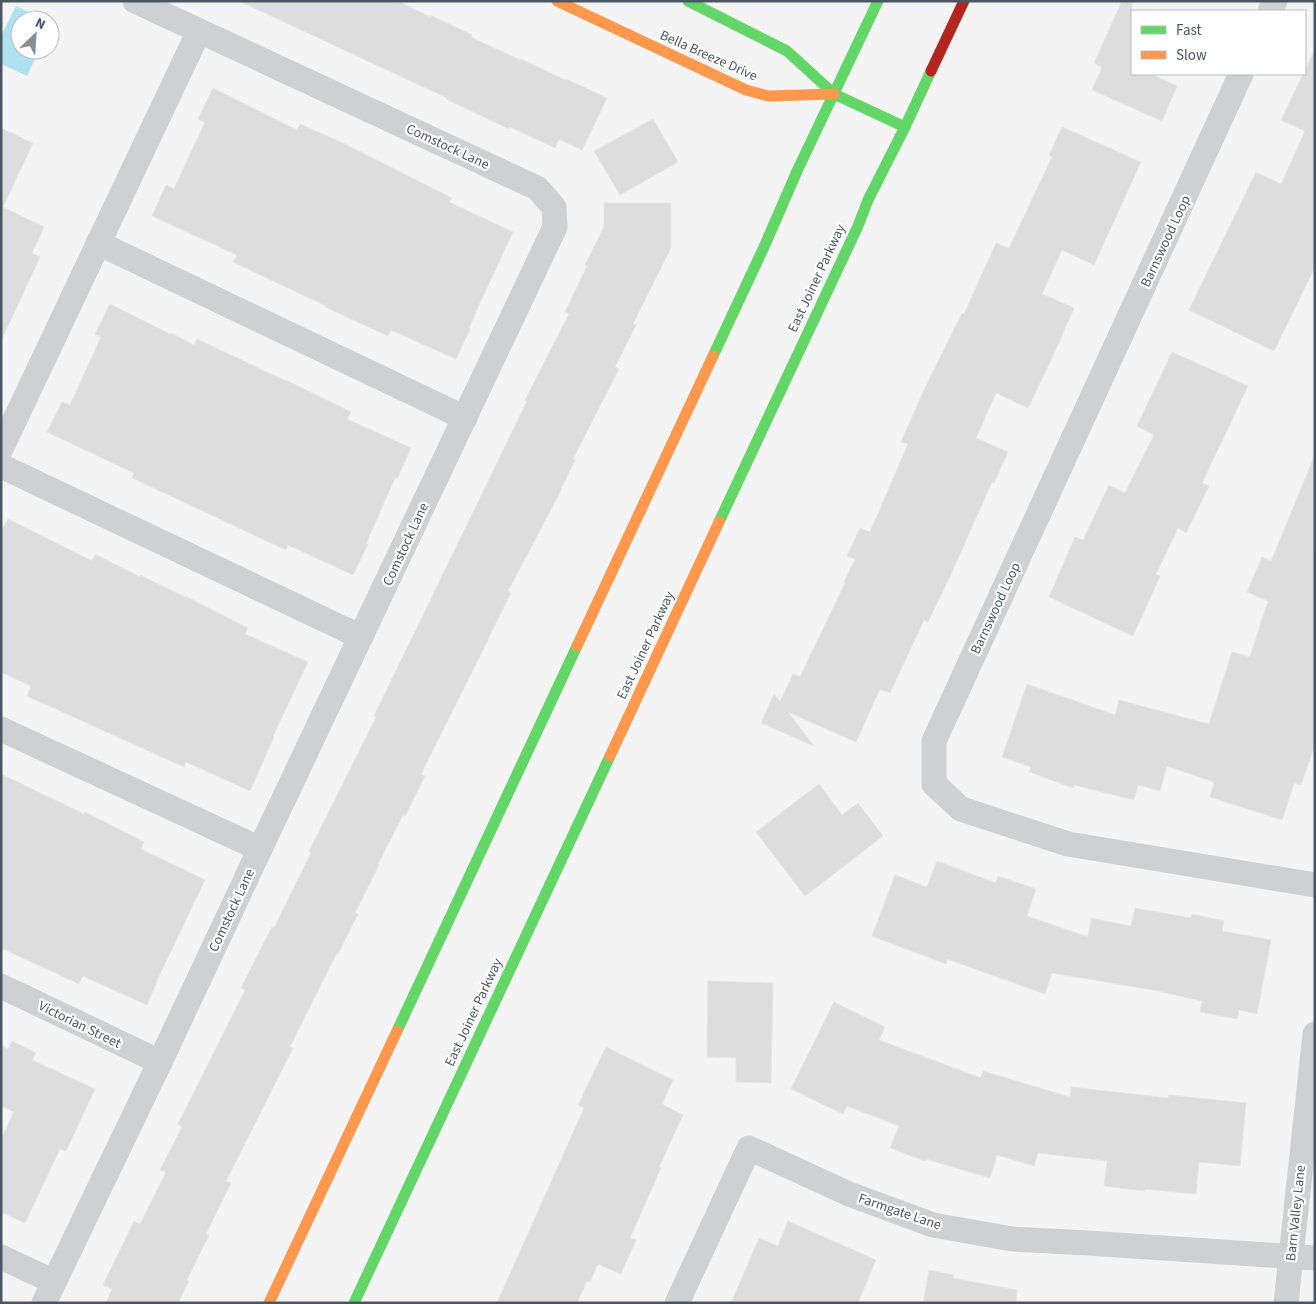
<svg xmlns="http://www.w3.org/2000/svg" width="1316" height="1304" font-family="'Source Sans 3',sans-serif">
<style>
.water{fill:#aee2f0}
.building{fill:#ddddde;stroke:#e5e6e7}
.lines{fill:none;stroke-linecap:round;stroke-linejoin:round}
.street{stroke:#ced0d2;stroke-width:25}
.fast{stroke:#63d668;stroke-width:11}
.slow{stroke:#ff974d;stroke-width:11}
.jam{stroke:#b3261e;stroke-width:11}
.labels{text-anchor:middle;stroke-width:4.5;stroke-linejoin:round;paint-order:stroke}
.street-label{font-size:14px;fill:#4a5661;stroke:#fff}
</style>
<rect width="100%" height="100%" fill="#f4f4f4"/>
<polygon class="water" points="16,6 46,20 20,20 20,50 39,50 27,76 1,64 1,36"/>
<g class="building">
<polygon points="239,1 398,1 430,17 430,15 472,35 471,37 520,60 521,59 565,80 566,79 607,98 582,150 559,139 555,148 510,127 509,129 446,99 447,98"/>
<polygon points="1122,1 1132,1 1132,74 1151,74 1177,86 1162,121 1092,90 1102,67 1094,63"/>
<polygon points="1315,49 1315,267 1274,351 1189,310 1256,172 1281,184 1305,131 1281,120 1303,74 1305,74 1305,70"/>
<polygon points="213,88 297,130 300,124 345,144 452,198 449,202 513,232 479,305 469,328 470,329 456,359 391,330 388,336 325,307 326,306 233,262 237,255 152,216 166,185 174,189 205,122 198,119"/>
<polygon points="653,119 678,162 620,195 594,151"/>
<polygon points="1062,127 1141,162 1094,265 1062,250 1042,294 1074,308 1053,356 1028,408 996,393 976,438 1008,452 994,483 992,482 952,572 928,622 924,620 890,693 880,689 856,742 788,712 814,746 761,723 774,694 780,702 793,674 800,677 845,583 844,582 855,559 847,556 860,528 870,532 908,444 901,442 923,392 962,313 964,314 996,243 1009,248 1052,157 1049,155"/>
<polygon points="1,128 33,143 3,207 44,227 32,253 40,257 1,341"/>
<polygon points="604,203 671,203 671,248 633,324 636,325 615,367 619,369 573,459 575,460 556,500 508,591 511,593 488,639 488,640 421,774 425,776 405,816 403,815 378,864 379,865 355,913 358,914 338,954 337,953 290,1047 293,1048 226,1181 231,1183 206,1234 209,1235 187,1280 189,1281 178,1303 106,1303 112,1289 103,1285 134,1221 140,1224 166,1172 160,1170 182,1127 178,1124 245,990 241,988 272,927 274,928 311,853 309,851 376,717 374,716 527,401 525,400 569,314 565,312 587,266 585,265 604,227"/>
<polygon points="110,304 170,334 171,333 194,345 197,339 286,381 286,380 351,412 347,419 411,448 397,479 395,478 366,544 368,544 353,575 288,545 286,550 132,478 134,473 47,432 62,402 70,405 101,337 95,334"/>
<polygon points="1172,352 1248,386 1202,483 1209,486 1186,533 1178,528 1156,574 1160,576 1133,636 1049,597 1075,537 1083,540 1109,485 1125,493 1154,435 1137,426"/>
<polygon points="1314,457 1315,744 1301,785 1294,783 1282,820 1210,797 1214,782 1167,766 1160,791 1138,785 1134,800 1074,785 1073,788 1029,772 1031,767 1002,757 1027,684 1115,715 1119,700 1209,724 1232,652 1250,657 1268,601 1247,592 1262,557 1271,561"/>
<polygon points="8,519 92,561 95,554 140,577 140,575 185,597 185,596 248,628 245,634 308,662 273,736 274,737 250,791 186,762 184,767 27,696 31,686 1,672 1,532"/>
<polygon points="1,774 84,814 85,812 144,842 141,849 205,880 160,974 147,1005 83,976 79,984 1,948"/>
<polygon points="819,784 842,815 858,803 883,836 805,896 756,832"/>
<polygon points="937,861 996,883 998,876 1036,889 1027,916 1088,937 1091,918 1131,926 1135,908 1191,918 1192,914 1224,921 1222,931 1271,940 1257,1014 1239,1010 1237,1019 1200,1012 1202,1001 1153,990 1052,973 1045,994 947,959 946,964 872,936 895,875 927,887"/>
<polygon points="708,981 773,983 771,1083 736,1082 736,1058 707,1057"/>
<polygon points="834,1002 885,1027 879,1040 981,1078 983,1071 1070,1097 1071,1087 1168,1098 1169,1095 1246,1103 1240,1166 1199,1162 1196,1194 1145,1189 1145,1191 1104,1186 1107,1161 1038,1153 1034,1166 997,1155 990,1178 926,1159 925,1161 890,1148 899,1126 847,1106 843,1114 791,1089"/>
<polygon points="12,1041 36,1053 32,1060 95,1089 66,1151 60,1149 25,1223 1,1212 1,1139 14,1112 1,1106 1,1045 8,1049"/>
<polygon points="606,1047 673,1080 662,1104 683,1115 659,1167 661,1168 630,1238 636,1240 621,1274 598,1264 590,1282 587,1281 577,1303 497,1303 584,1108 578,1105"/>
<polygon points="788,1221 876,1260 858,1303 731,1303 759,1238 778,1246"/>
<polygon points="929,1270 954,1275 953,1278 1017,1290 1016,1303 923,1303"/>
</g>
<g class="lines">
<g class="street">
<polyline points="1270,11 1275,1"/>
<polyline points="1241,74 934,741 934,784 961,809 1068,844 1315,885"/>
<polyline points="98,243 465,418"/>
<polyline points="1,449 199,31"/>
<polyline points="1,466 361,637"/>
<polyline points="1,729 260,849"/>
<polyline points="1,986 160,1062"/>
<polyline points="1,1257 54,1282"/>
<polyline points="44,1303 160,1062 260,849 555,227 554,207 537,188 135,1"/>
<polyline points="677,1303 749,1148 849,1194 933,1225 1012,1239 1088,1243 1315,1258"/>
<polyline points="1286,1303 1315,1034"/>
</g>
<g class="fast">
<polyline points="688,1 787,51 834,94 905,127"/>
<polyline points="713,356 764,247 798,169 878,1"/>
<polyline points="719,522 858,226 868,200 905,127 931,71"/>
<polyline points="397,1031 577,646"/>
<polyline points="354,1303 610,756"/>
</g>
<g class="slow">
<polyline points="557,1 746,90 768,96 834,94"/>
<polyline points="577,646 713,356"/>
<polyline points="610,756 719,522"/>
<polyline points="269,1303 397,1031"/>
</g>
<polyline class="jam" points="931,71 964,1"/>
</g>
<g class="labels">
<g class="street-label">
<text transform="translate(709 55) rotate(24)" y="5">Bella Breeze Drive</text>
<text transform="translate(448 146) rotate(25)" y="5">Comstock Lane</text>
<text transform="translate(1165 241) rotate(-65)" y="5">Barnswood Loop</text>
<text transform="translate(816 278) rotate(-65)" y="5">East Joiner Parkway</text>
<text transform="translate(405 544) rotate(-65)" y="5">Comstock Lane</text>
<text transform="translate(995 608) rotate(-65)" y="5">Barnswood Loop</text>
<text transform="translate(645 645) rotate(-65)" y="5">East Joiner Parkway</text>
<text transform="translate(231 910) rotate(-65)" y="5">Comstock Lane</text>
<text transform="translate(473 1012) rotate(-65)" y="5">East Joiner Parkway</text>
<text transform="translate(80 1024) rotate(26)" y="5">Victorian Street</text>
<text transform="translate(900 1211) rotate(19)" y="5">Farmgate Lane</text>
<text transform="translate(1295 1213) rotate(-84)" y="5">Barn Valley Lane</text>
</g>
</g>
<rect width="1316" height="1304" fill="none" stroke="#4a5661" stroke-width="5"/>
<rect x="1131" y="10" width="175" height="65" fill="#ffffff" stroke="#b7bbc0"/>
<rect x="1141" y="26" width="25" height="8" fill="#63d668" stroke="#b7bbc0"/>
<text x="1176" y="35" font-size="15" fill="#4a5661">Fast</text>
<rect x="1141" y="51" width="25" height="8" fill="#ff974d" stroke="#b7bbc0"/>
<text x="1176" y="60" font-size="15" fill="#4a5661">Slow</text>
<g transform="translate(35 35) rotate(25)"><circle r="24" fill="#ffffff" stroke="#b7bbc0"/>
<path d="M0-4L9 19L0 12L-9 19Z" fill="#868d94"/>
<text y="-8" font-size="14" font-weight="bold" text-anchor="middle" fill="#4a5661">N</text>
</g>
</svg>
